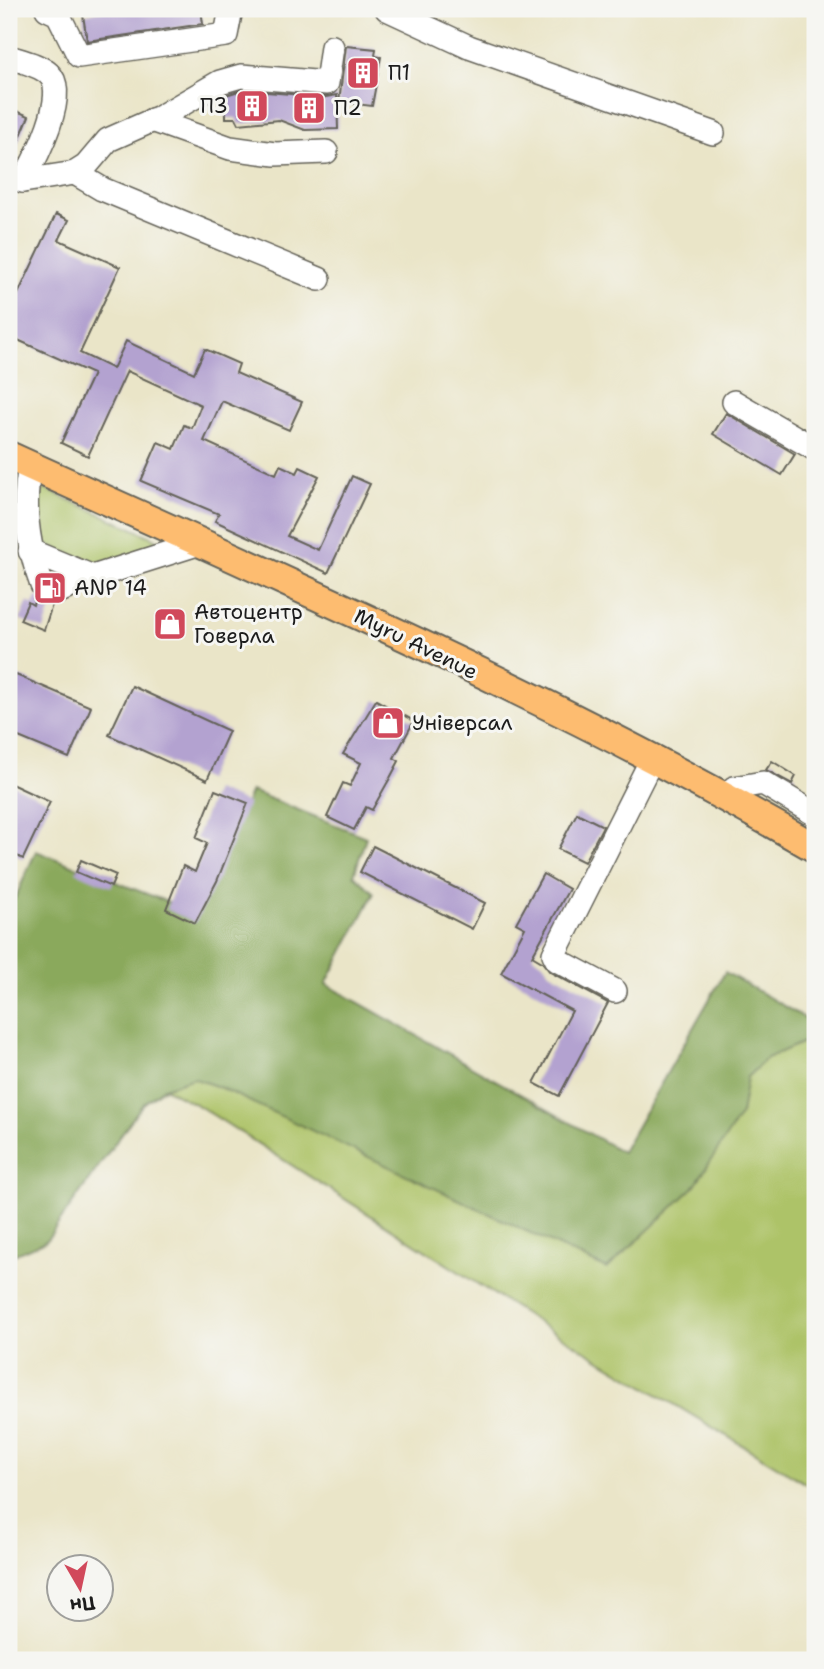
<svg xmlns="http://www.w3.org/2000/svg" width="824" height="1669" font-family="'Shantell Sans',sans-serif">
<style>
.green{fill:#adc368;stroke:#647042;stroke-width:2}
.forest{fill:#8aa95c;stroke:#53623c;stroke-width:2}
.building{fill:#b3a2d0}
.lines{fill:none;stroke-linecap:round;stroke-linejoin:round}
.minor-casing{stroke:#646258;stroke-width:26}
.major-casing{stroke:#646258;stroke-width:32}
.minor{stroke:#fff;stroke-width:23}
.major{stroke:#fdbc70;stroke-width:28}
.labels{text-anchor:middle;stroke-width:6;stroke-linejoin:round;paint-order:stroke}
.poi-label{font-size:21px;fill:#1c1c1c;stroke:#f6f6f2;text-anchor:start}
.street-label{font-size:21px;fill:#1c1c1c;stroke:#f6f6f2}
</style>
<rect width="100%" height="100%" fill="#f6f6f2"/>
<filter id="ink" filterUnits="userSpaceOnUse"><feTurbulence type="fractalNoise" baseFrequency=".0143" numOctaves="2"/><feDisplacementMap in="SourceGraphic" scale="14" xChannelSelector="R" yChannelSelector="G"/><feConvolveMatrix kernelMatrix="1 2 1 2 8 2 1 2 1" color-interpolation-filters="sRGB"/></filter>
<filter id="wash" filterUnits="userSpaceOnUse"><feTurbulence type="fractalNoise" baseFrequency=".00686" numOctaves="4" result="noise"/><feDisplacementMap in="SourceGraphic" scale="28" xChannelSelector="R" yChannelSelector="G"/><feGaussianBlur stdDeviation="1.57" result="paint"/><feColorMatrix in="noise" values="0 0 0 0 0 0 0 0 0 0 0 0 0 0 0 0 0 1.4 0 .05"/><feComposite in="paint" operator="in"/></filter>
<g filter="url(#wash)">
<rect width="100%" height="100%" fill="#eae5c8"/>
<g class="green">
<polygon points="45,489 156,539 158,549 94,564 42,543 37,496"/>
<polygon points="815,1037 815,1489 539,1323 199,1106 164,1088 193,1078 219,1087 607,1268 741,1114 747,1077 767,1058"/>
</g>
<polygon class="forest" points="251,791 366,837 354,875 374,893 326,984 622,1152 725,972 815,1024 815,1037 767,1058 747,1077 741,1114 693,1188 607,1269 219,1087 193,1078 164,1088 142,1105 46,1241 9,1257 9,912 36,851 196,913"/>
<g id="blocks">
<g class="building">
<polygon points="107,9 201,9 203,24 87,41 83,15"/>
<polygon points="346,46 376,49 375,56 381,57 372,106 339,102"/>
<polygon points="242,90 326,97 337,95 338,129 305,130 279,120 239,124 236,118 226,118 226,95"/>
<polygon points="9,108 29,116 10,162 9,162"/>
<polygon points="56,214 69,220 59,240 120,267 80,353 113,369 126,341 194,373 205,349 239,364 236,373 302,402 289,430 222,401 204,441 276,474 280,465 297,473 300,467 319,476 287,536 318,550 352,476 370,484 328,573 215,521 219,514 141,481 158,442 174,449 184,425 192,428 201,405 127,371 88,456 61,443 93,374 9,336 9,313"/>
<polygon points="726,413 795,454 782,475 713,434"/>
<polygon points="36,597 45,598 52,605 44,630 20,620 28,602 33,605"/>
<polygon points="9,672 91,707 69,758 9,733"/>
<polygon points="132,686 229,731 207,780 109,735"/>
<polygon points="376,700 414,721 394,758 399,761 390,778 372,810 366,807 354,830 327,817 343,783 350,786 361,763 343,754"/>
<polygon points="772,761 796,776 792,784 766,770"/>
<polygon points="9,783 50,802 23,859 9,852"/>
<polygon points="215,790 248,803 217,881 195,923 166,909 183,866 195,872 207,843 196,838"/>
<polygon points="577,813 603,826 584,862 558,849"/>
<polygon points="373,846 485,903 472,929 360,872"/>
<polygon points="81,860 116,875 111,887 76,872"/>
<polygon points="543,874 569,889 532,956 542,962 550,972 608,1003 559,1096 534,1083 572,1011 501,973 525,928 516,923"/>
</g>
</g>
</g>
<g filter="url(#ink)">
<use href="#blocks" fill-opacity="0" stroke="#646258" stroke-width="2"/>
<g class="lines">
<defs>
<g id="minor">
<polyline points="47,9 58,14 79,56 226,35 231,9"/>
<polyline points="387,9 469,47 713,133"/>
<path d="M 9,57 C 21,61 40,65 49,74 C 70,93 35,160 23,181"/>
<polyline points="152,120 230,148 275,154 326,152"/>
<polyline points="75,173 102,189 319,279"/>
<polyline points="9,176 23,181 75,173 86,166 108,140 160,117 220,82 241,76 327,83 332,47"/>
<polyline points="734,402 815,449"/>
<path d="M 30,466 C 22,506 28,547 42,585"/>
<polyline points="30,551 93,577"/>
<polyline points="57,592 93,577 200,543"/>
<polyline points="728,798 734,788 763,783 815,814"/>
<polyline points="615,991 557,960 554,954 652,759"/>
</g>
<path id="major" d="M 9,456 C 281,580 557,698 815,848"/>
</defs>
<use href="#minor" class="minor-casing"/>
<use href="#major" class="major-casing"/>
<use href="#minor" class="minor"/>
<use href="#major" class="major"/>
</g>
</g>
<defs>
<symbol id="building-square" viewBox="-11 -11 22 22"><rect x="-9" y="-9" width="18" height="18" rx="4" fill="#d1495b" stroke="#f6f6f2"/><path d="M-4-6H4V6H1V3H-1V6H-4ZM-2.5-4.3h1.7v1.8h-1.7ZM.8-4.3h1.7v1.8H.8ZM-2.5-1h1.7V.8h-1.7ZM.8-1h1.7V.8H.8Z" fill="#fff"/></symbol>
<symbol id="fuel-square" viewBox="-11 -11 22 22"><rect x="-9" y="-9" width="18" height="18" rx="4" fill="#d1495b" stroke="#f6f6f2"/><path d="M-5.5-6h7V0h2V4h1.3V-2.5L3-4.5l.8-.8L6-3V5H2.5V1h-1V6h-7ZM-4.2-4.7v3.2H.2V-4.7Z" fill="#fff"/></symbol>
<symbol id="shop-square" viewBox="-11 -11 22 22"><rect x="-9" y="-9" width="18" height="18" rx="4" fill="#d1495b" stroke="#f6f6f2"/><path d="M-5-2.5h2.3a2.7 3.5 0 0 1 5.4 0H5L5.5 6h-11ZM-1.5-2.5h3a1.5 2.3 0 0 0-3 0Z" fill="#fff"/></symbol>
</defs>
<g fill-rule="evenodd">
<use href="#building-square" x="344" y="54" width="38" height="38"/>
<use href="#building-square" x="233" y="87" width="38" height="38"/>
<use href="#building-square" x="290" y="89" width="38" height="38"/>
<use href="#fuel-square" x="31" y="569" width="38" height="38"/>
<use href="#shop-square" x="151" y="605" width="38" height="38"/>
<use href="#shop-square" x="369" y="704" width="38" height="38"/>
</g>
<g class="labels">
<g class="poi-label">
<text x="388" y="80">П1</text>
<text x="228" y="113" text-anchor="end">П3</text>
<text x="334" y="115">П2</text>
<text x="74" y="595">ANP 14</text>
<text x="194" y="619">Автоцентр<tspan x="194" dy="24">Говерла</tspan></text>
<text x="412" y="730">Універсал</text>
</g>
<g class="street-label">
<text transform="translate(416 644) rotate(26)" y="7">Myru Avenue</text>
</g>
</g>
<rect width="824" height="1669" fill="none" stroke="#f6f6f2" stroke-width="35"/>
<g transform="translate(80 1588) rotate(171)"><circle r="33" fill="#f6f6f2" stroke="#9f9f9c" stroke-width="2"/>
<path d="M0-5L12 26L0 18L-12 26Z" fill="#d1495b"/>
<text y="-10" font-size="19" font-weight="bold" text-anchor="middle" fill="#1c1c1c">Пн</text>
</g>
</svg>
